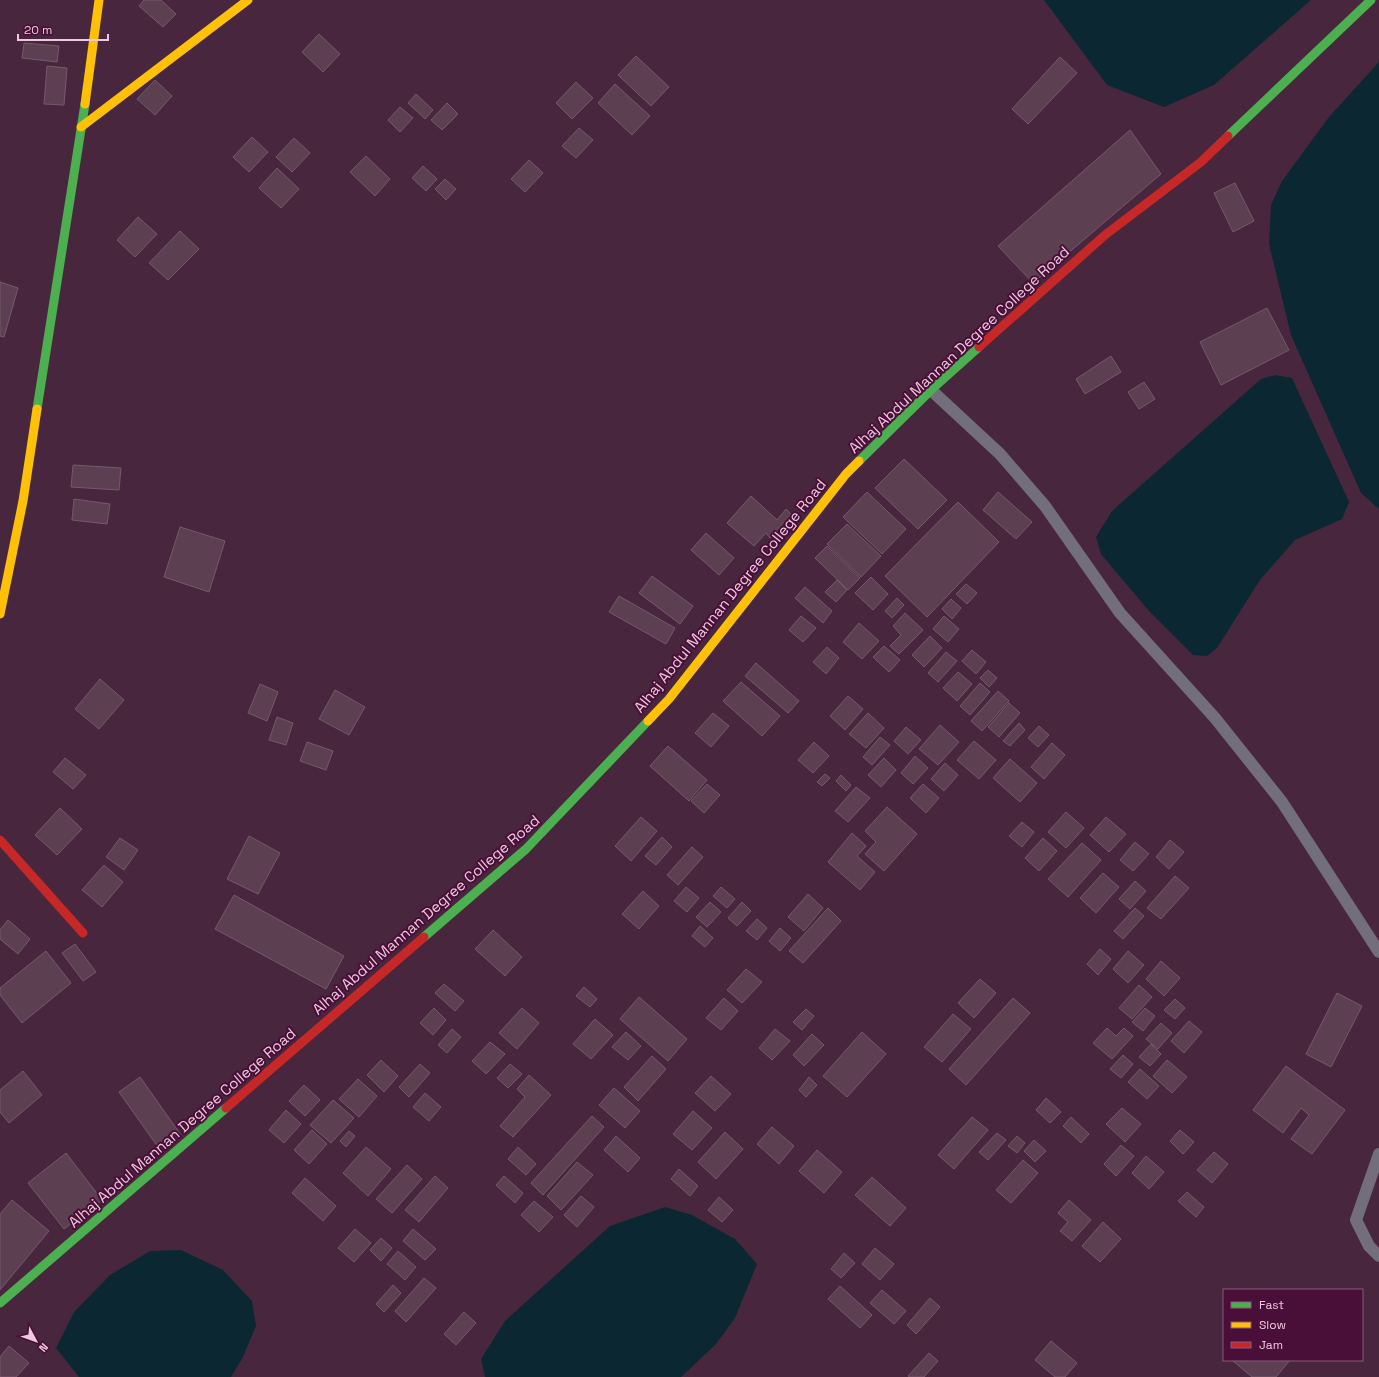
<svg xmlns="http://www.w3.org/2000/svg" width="1379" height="1377" font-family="'Space Grotesk',sans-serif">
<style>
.water{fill:#0b2732}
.building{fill:#5c4052;stroke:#75596b}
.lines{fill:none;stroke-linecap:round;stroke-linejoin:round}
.lane{stroke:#726e7b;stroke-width:12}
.fast{stroke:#4caf50;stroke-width:9}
.slow{stroke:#ffc107;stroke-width:9}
.jam{stroke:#c62828;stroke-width:9}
.labels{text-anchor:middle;stroke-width:4;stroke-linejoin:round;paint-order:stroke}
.street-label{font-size:15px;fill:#eec8de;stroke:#4a0f38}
</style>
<rect width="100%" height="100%" fill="#48273e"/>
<g class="water">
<polygon points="1044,0 1311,0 1214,85 1164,107 1107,85"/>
<polygon points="1379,62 1379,509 1361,493 1291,335 1269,244 1271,205 1282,181 1329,117"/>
<polygon points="1275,375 1292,378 1349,502 1342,519 1295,540 1260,580 1217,648 1207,656 1193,655 1149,611 1101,554 1096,537 1112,511 1261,379"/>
<polygon points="665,1207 692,1215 735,1239 757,1264 735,1318 716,1344 681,1377 485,1377 481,1359 505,1321 610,1226"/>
<polygon points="181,1250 223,1270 252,1301 256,1326 242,1359 231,1377 79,1377 56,1348 74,1312 110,1275 150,1251"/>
</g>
<g class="building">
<polygon points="144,0 161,0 176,14 163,27 139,6"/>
<polygon points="319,34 340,54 323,72 302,52"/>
<polygon points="24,43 59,46 57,62 22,58"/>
<polygon points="636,56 669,87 651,106 618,75"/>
<polygon points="1060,57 1077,73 1028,124 1012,109"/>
<polygon points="47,66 67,68 64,105 44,104"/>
<polygon points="155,80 172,96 155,115 137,99"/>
<polygon points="576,82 593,98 572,119 556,103"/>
<polygon points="615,84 650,116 632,135 598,103"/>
<polygon points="416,94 433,110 425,119 408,103"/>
<polygon points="447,103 458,114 442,130 431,120"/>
<polygon points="400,107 413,118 400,132 388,120"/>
<polygon points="579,128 593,140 576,158 562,146"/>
<polygon points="1130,130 1161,174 1033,283 998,246"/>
<polygon points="252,137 268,152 249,172 233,157"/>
<polygon points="294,138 310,153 292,172 276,157"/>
<polygon points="366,156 390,179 375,196 350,172"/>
<polygon points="529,160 543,173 525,192 511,179"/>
<polygon points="423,166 437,179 426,191 412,178"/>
<polygon points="277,168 299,189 281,208 259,188"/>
<polygon points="445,179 456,189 446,200 435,189"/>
<polygon points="1235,183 1254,221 1233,232 1214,193"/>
<polygon points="138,217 157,234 135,257 117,240"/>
<polygon points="180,231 199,249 168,280 149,263"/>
<polygon points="0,282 18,288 4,337 0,336"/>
<polygon points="1267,308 1289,350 1221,385 1200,342"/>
<polygon points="1111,356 1121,372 1085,394 1076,379"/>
<polygon points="1144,382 1155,399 1139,409 1128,392"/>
<polygon points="904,459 947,500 918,529 875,488"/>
<polygon points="73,465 121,468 119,490 71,487"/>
<polygon points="867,492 906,529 882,554 843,517"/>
<polygon points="998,492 1032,522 1016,539 983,510"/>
<polygon points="751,496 777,520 786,509 791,514 770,538 766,533 754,546 727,523"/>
<polygon points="74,499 110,504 107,524 72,520"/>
<polygon points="958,502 999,542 927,617 885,576"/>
<polygon points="847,524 881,556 861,577 827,544"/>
<polygon points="180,527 225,541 209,592 164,577"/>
<polygon points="706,533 734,558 719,575 691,550"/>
<polygon points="827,546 860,578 848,590 815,558"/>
<polygon points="652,576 693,606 680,624 639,593"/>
<polygon points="871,577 888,594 873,610 855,593"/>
<polygon points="837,580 847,590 836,602 825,592"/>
<polygon points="966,584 977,593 967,604 956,594"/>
<polygon points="805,587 832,611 823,623 795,598"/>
<polygon points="619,596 675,628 666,644 609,612"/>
<polygon points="897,598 904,605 892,618 885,611"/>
<polygon points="951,599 961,608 952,619 942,609"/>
<polygon points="905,613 923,630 899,654 890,646 901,635 893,626"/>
<polygon points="801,616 816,628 803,642 789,630"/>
<polygon points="944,616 959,629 948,642 933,629"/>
<polygon points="859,623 879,641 862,659 843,642"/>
<polygon points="930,636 942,648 924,667 912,655"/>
<polygon points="884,646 900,660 889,672 873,657"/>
<polygon points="827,647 839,658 826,674 813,662"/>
<polygon points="972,650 986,662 976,674 962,661"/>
<polygon points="946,652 957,661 938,682 928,673"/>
<polygon points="756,663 799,701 788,713 745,676"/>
<polygon points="988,670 997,678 989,687 980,678"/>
<polygon points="958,672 972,684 957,701 943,688"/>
<polygon points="100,679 124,700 99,729 75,709"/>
<polygon points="741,682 780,716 762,736 723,701"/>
<polygon points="980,683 990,692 970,715 960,706"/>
<polygon points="260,684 278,692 267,721 248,713"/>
<polygon points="335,690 365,707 349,735 319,719"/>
<polygon points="998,691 1009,701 982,731 971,721"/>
<polygon points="848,696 863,709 845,730 830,716"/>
<polygon points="1009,703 1020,713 999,737 988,727"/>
<polygon points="713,713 729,726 711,747 695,733"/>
<polygon points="868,713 884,728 866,748 849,734"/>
<polygon points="277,717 293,723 286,745 269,740"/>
<polygon points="1019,723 1025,730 1010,746 1003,741"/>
<polygon points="940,725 959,742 938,765 919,749"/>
<polygon points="1039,726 1049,735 1038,747 1028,738"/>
<polygon points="906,727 921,740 908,754 894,741"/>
<polygon points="880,737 890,745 872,765 863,757"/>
<polygon points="974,741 996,760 979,779 957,760"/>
<polygon points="307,742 333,751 326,770 300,761"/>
<polygon points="814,742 829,756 813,773 798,760"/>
<polygon points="1052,743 1065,755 1044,779 1031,767"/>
<polygon points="668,746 707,780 689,801 650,766"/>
<polygon points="915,756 928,768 913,784 901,773"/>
<polygon points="65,758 86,775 73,789 53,772"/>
<polygon points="884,758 896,770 881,787 868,775"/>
<polygon points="1010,759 1037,783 1020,802 993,778"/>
<polygon points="945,763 958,775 944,791 931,779"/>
<polygon points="825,774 830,778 822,786 817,782"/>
<polygon points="841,775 851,785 846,791 836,781"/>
<polygon points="707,784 720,795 704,813 691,801"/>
<polygon points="923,784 939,798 926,813 910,798"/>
<polygon points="856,787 870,798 848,822 835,811"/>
<polygon points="887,807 917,834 884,871 865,854 876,842 865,831"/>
<polygon points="60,808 82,829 57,855 35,835"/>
<polygon points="1066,812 1084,828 1066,848 1048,832"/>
<polygon points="641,817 657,831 631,861 615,846"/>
<polygon points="1106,817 1126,834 1109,852 1090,835"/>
<polygon points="1022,822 1034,832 1022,847 1009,836"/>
<polygon points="852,833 866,846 857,856 875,872 860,890 828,862"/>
<polygon points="249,836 280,853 258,894 227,879"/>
<polygon points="662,837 672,847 656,865 645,856"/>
<polygon points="120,838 138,850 124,870 106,857"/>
<polygon points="1043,838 1057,851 1039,871 1025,858"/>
<polygon points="1170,840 1184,852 1169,869 1156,857"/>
<polygon points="1135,842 1149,854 1133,871 1120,860"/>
<polygon points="1082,843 1101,860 1068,897 1048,879"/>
<polygon points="692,847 703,857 678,885 667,875"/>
<polygon points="104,865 123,882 102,907 82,890"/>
<polygon points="1103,873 1119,887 1096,913 1080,898"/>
<polygon points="1175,876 1189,888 1161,919 1147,908"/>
<polygon points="1135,881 1146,891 1130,909 1119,899"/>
<polygon points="686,887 699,898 687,912 674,901"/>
<polygon points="721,887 735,899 727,908 713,896"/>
<polygon points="643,891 659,906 639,929 622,914"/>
<polygon points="808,894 823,908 804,931 788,917"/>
<polygon points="234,895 344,956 326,989 215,929"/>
<polygon points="710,902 721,912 707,927 696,917"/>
<polygon points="742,902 751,911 737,926 728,918"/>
<polygon points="828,908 841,921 803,963 789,951"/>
<polygon points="1135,908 1144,916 1123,939 1114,931"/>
<polygon points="757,919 767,928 757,940 746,931"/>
<polygon points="8,920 30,939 18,954 0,939 0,930"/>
<polygon points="700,926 713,938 705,947 692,936"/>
<polygon points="780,928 791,938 780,951 769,941"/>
<polygon points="493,930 522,957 505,976 475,949"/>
<polygon points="75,944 96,972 83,981 62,953"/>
<polygon points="1100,949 1111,959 1098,975 1087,964"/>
<polygon points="46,951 71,983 22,1023 0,995 0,988"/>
<polygon points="1128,951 1144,965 1128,983 1113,969"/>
<polygon points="1161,961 1180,978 1164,996 1146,979"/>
<polygon points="746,969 762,982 742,1003 727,990"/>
<polygon points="980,979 996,993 974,1018 958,1003"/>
<polygon points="444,984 464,1001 455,1011 435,993"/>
<polygon points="1139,985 1152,997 1132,1019 1119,1008"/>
<polygon points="584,987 597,999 590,1007 576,996"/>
<polygon points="1337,993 1362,1006 1331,1067 1306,1054"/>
<polygon points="639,997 687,1039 668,1061 620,1019"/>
<polygon points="724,998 738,1011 721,1030 706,1018"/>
<polygon points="1013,998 1030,1013 966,1085 949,1069"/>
<polygon points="1175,999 1185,1008 1175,1019 1164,1010"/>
<polygon points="434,1008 446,1020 433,1035 420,1023"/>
<polygon points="522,1008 539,1023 517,1049 499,1033"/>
<polygon points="1145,1008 1155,1016 1143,1031 1132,1022"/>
<polygon points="806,1009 814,1016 802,1030 793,1022"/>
<polygon points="953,1014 971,1029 942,1062 924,1047"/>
<polygon points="595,1019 613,1035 591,1059 573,1044"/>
<polygon points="1189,1021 1202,1032 1184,1053 1171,1041"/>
<polygon points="1161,1023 1172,1033 1158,1049 1146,1039"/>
<polygon points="1107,1028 1116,1036 1124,1028 1133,1036 1112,1059 1093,1043"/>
<polygon points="452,1029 461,1037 447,1053 438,1045"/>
<polygon points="775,1029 790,1041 772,1060 759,1048"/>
<polygon points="626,1032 641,1046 628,1060 612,1047"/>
<polygon points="862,1032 886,1054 847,1097 823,1076"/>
<polygon points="812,1034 824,1045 804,1066 793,1055"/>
<polygon points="490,1042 505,1054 486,1074 472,1061"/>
<polygon points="1151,1044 1161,1054 1150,1066 1139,1057"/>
<polygon points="1123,1055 1133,1064 1121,1078 1110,1069"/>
<polygon points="652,1056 666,1069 638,1101 624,1087"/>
<polygon points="381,1060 398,1076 384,1092 367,1075"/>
<polygon points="1167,1060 1187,1077 1172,1093 1153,1076"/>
<polygon points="420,1064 430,1073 409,1097 399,1087"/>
<polygon points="510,1064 522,1074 508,1088 497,1078"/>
<polygon points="1286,1066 1345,1110 1312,1154 1291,1139 1309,1115 1301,1108 1283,1133 1253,1110"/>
<polygon points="1140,1069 1159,1086 1147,1099 1128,1082"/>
<polygon points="23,1071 42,1095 9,1123 0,1112 0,1090"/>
<polygon points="529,1075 551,1095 513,1137 500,1126 525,1097 517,1089"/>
<polygon points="711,1076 731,1094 715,1111 695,1093"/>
<polygon points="140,1077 181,1135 160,1150 119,1092"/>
<polygon points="809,1077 817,1085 806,1097 799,1090"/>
<polygon points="358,1079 377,1096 359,1117 339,1099"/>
<polygon points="304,1085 320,1100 305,1116 289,1101"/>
<polygon points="614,1088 640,1111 625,1128 599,1105"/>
<polygon points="425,1093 441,1107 429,1121 413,1107"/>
<polygon points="1046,1098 1061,1112 1050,1123 1036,1110"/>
<polygon points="333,1100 354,1118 331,1143 310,1125"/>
<polygon points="1122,1108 1141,1124 1125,1142 1106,1124"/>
<polygon points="286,1110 301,1124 284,1143 269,1130"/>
<polygon points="693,1111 712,1128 692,1150 673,1134"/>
<polygon points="592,1116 604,1127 543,1195 531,1183"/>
<polygon points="972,1117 988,1130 954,1169 938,1155"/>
<polygon points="1071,1117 1089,1134 1081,1143 1063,1126"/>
<polygon points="772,1127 794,1146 779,1164 757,1144"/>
<polygon points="312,1130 327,1144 309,1164 294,1150"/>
<polygon points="1180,1130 1194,1142 1183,1154 1170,1141"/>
<polygon points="349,1131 355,1136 346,1147 340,1141"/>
<polygon points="725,1132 743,1149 716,1179 698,1162"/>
<polygon points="997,1133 1006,1140 988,1160 979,1152"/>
<polygon points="616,1136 640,1158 628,1172 604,1150"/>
<polygon points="1017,1136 1025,1143 1017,1153 1008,1146"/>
<polygon points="1034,1140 1046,1151 1035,1162 1024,1151"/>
<polygon points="1121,1145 1134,1156 1116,1176 1104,1164"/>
<polygon points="366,1147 391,1169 368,1196 343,1173"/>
<polygon points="518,1147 536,1164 526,1175 508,1159"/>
<polygon points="817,1150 842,1172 824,1193 799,1171"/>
<polygon points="1214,1152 1228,1164 1212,1183 1197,1170"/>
<polygon points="66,1153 102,1200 64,1229 28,1183"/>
<polygon points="1146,1156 1164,1172 1149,1189 1132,1173"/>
<polygon points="1023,1160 1038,1173 1011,1203 996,1190"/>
<polygon points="577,1162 593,1175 561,1210 547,1196"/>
<polygon points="407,1165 422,1179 392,1213 376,1199"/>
<polygon points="679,1169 698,1186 690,1196 671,1179"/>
<polygon points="435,1176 448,1188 419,1222 405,1210"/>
<polygon points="504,1176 523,1193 515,1203 496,1185"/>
<polygon points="872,1177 906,1208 890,1226 855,1195"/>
<polygon points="305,1178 336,1206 323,1221 292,1193"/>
<polygon points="1187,1192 1204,1207 1196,1217 1178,1201"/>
<polygon points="581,1196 594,1207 577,1227 564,1215"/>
<polygon points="719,1197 733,1210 722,1222 708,1210"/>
<polygon points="12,1200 49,1231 0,1290 0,1214"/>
<polygon points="1069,1200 1091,1220 1072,1241 1060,1231 1068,1222 1058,1213"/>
<polygon points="534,1201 553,1217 539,1232 521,1215"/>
<polygon points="1103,1222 1121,1239 1100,1262 1082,1246"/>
<polygon points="355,1229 371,1243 354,1262 338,1248"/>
<polygon points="413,1229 436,1249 425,1260 403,1241"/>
<polygon points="381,1238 392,1248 381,1261 370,1250"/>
<polygon points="875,1248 894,1264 880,1280 862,1264"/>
<polygon points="398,1251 416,1267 405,1280 387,1264"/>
<polygon points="844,1253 855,1263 841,1278 831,1269"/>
<polygon points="424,1278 436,1288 406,1322 395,1311"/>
<polygon points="393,1285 401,1293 384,1312 376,1304"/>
<polygon points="840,1286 872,1315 860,1328 828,1299"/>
<polygon points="882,1290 906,1311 894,1324 870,1303"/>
<polygon points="930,1298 940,1307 916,1334 907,1325"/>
<polygon points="464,1312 476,1323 456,1345 444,1334"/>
<polygon points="1051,1341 1077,1363 1065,1377 1055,1377 1035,1360"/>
<polygon points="9,1346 29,1363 16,1377 0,1377 0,1357"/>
<polygon points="929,1353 938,1361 924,1377 910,1377 908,1376"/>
<polygon points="1232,1360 1290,1360 1276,1377 1252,1377"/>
</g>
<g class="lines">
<g class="lane">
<polyline points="931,390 1000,454 1045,506 1120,613 1215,718 1282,802 1379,952"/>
<polyline points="1379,1154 1356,1220 1369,1246 1379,1256"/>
</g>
<g class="fast">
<polyline points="1228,136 1371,0"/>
<polyline points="37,409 85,104"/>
<polyline points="859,461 931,390 979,347"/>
<polyline points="424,937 526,849 648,721"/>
<polyline points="0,1303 226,1108"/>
</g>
<g class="slow">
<polyline points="85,104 99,0"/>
<polyline points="81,127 248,0"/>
<polyline points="0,614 23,501 37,409"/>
<polyline points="648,721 669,699 846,474 859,461"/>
</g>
<g class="jam">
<polyline points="979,347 1105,235 1201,162 1228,136"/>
<polyline points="0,840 83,933"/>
<polyline points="226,1108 424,937"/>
</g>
</g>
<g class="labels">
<g class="street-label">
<text transform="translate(959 350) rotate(-43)" y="5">Alhaj Abdul Mannan Degree College Road</text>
<text transform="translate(730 596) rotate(-51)" y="5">Alhaj Abdul Mannan Degree College Road</text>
<text transform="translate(426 915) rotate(-41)" y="5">Alhaj Abdul Mannan Degree College Road</text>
<text transform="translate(182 1128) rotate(-41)" y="5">Alhaj Abdul Mannan Degree College Road</text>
</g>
</g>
<rect x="1223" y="1289" width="140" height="72" fill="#4a0f38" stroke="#8c597a"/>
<rect x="1231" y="1302" width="20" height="6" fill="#4caf50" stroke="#8c597a"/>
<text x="1259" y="1309" font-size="12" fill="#eec8de">Fast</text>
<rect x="1231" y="1322" width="20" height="6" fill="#ffc107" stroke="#8c597a"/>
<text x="1259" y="1329" font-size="12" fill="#eec8de">Slow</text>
<rect x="1231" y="1342" width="20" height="6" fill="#c62828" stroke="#8c597a"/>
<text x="1259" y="1349" font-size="12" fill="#eec8de">Jam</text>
<g transform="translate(36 1341) rotate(131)" stroke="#4a0f38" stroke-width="3" paint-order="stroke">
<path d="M0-3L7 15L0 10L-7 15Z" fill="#eec8de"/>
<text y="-6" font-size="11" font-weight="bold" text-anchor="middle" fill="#eec8de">N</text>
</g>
<path d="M18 34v6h90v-6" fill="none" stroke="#eec8de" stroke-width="2"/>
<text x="24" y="34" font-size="12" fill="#eec8de" stroke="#4a0f38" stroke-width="3" paint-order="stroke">20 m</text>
</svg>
